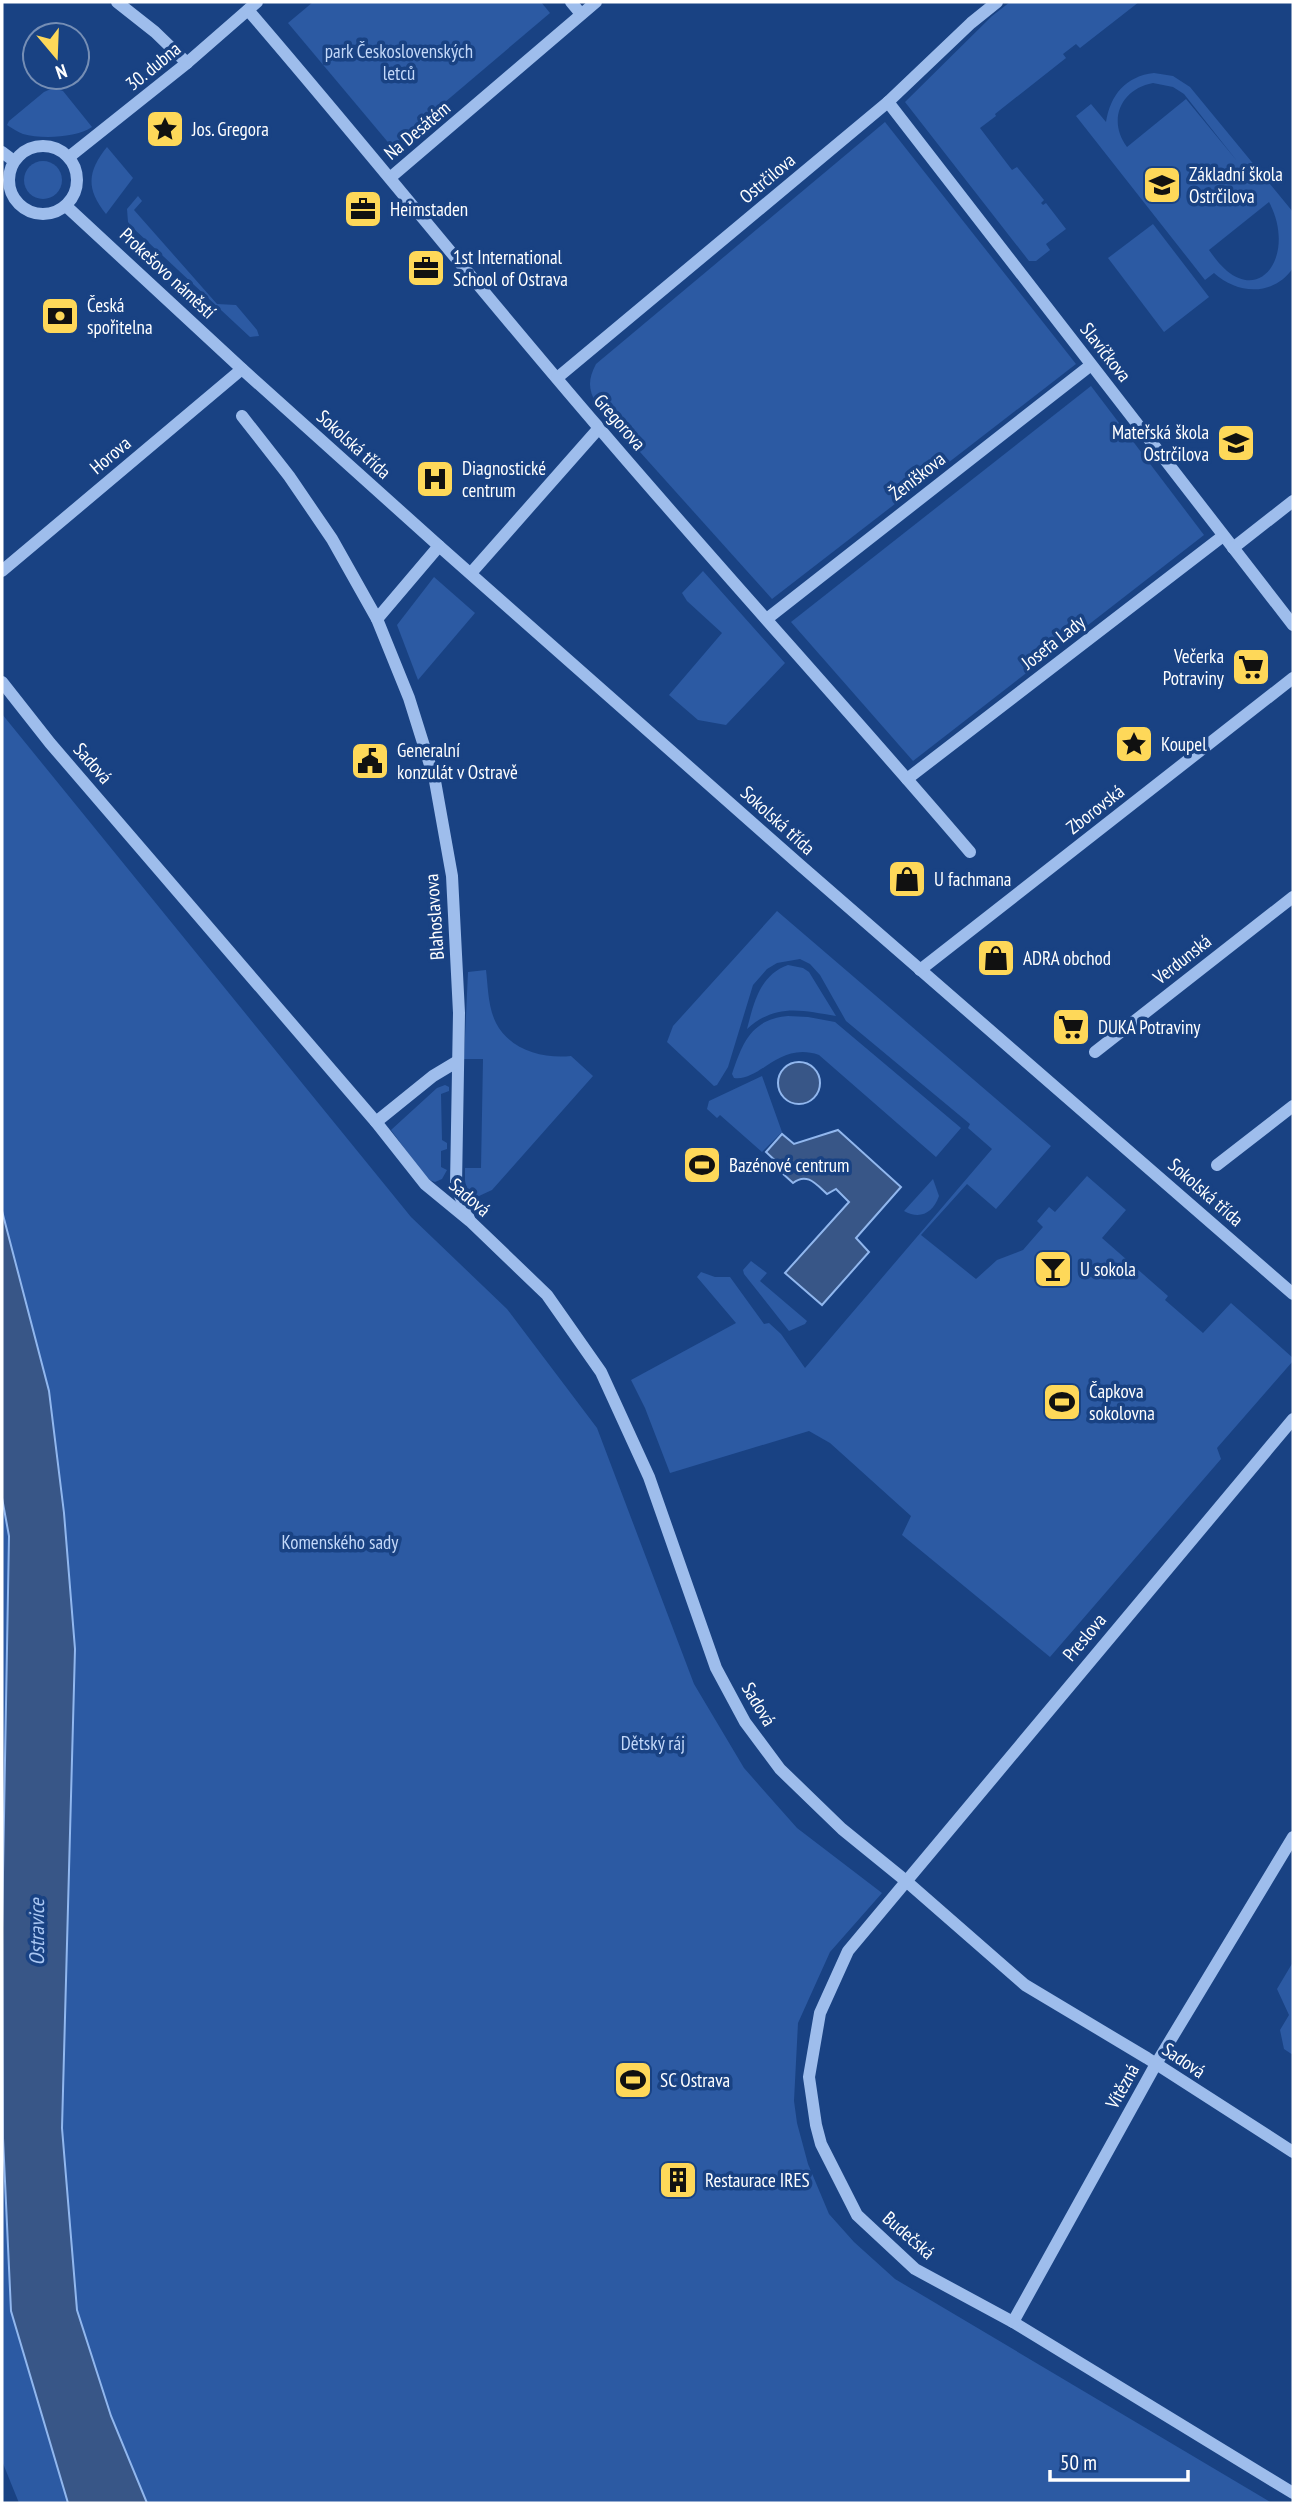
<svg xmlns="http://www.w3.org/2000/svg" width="1295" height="2505" font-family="'PT Sans Narrow',sans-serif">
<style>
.green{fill:#2c5aa3;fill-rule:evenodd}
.water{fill:#385687;stroke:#91b7ee;stroke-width:2}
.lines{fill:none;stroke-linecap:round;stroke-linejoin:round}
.minor{stroke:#9ebdec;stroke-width:12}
.labels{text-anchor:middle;stroke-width:7;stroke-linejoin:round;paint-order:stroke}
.park-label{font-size:19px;fill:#c3d8f9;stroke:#194283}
.street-label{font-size:19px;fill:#fff;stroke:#194283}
.poi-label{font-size:19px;fill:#fff;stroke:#194283;text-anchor:start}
.water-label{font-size:21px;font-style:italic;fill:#aac7f3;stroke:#194283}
</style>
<rect width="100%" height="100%" fill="#194283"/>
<g class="green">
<polygon points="313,2 541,2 550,13 392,147 288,23"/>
<polygon points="1010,2 1139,2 1080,48 1076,44 1063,54 1066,58 995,114 996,116 980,128 1012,170 1017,167 1044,200 1041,203 1043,205 1046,203 1066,229 1046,244 1050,250 1036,261 1029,261 905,102 992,16"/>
<path d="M 1154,73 L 1173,76 L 1190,87 L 1293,212 L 1293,268 C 1274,296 1238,295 1214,273 L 1205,280 L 1076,116 L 1091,104 L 1106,122 C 1110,95 1126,76 1154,73 ZM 1153,83 L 1173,87 L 1184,94 L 1237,161 L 1186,99 L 1127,147 C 1107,120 1121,89 1153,83 ZM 1269,202 C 1295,250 1265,302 1227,271 C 1220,265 1214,257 1209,250 Z"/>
<path d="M 53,88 L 63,91 L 92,127 C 76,138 41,139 23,134 C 18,132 12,128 7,125 L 9,121 L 44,92 Z"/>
<path d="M 885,122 L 1076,364 L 772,599 L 596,403 C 588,389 588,379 596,364 Z"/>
<path d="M 107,147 L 133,178 L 106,214 C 86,189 87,172 107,147 Z"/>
<circle cx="43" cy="180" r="19"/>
<polygon points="138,196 142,201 134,210 217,304 236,305 257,330 259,336 250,337 134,229 128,222 127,209"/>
<polygon points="1153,224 1209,297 1164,332 1108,258"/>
<polygon points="1091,386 1204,535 913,761 791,622"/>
<polygon points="703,571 785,663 726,725 698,720 669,695 722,633 687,601 682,593"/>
<polygon points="434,577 475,613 418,680 397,625"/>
<polygon points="2,714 411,1217 507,1309 597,1428 694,1684 744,1768 797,1828 882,1893 830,1952 798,2023 794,2101 797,2123 808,2164 829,2214 854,2242 895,2279 1272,2503 147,2503 111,2416 77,2310 62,2128 75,1649 64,1513 49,1391 2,1211"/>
<polygon points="777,911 1051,1146 996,1209 967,1184 921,1235 976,1279 997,1260 1023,1250 1043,1227 1037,1221 1049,1207 1055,1212 1087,1176 1126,1210 1102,1238 1168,1296 1165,1300 1203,1333 1231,1303 1293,1358 1293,1361 1217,1448 1221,1459 1050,1657 902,1535 911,1516 830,1443 809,1431 670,1473 645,1408 631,1380 736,1323 697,1277 701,1272 715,1277 730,1277 764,1324 769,1323 781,1334 805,1368 992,1149 968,1128 970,1124 846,1021 820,975 810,964 800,959 777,963 767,969 753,985 728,1067 717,1085 714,1086 667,1042 673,1026"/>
<path d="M 788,965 L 803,968 L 809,972 L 836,1016 C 801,1010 776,1003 747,1029 C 754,1002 760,975 788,965 Z"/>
<path d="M 486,970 C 488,987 488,1007 496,1023 C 510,1050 543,1059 571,1056 L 593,1076 L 492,1190 L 479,1196 L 469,1193 L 465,1182 L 465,1168 L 481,1168 L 483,1059 L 464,1059 L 468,972 Z"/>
<path d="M 788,1016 L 808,1017 L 835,1022 L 961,1128 L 936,1157 L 819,1055 C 779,1041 760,1082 734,1078 L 732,1074 C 742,1044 751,1019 788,1016 Z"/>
<polygon points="762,1076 782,1132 762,1152 720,1115 717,1118 707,1109 709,1101"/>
<polygon points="445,1085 449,1087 449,1091 441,1094 442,1140 447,1143 447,1149 441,1151 441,1167 447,1170 442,1179 435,1182 427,1179 391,1130 437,1088"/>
<path d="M 933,1179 L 939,1196 C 933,1213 920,1220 904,1211 Z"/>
<polygon points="751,1261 767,1273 760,1281 807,1321 805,1324 789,1331 744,1274 743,1270"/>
<polygon points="2,1498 9,1536 2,1929 3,2138 11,2311 68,2503 19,2503 2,2461"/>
<polygon points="1293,1962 1293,2055 1284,2049 1280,2030 1289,2015 1277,1989"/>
</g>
<g class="water">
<circle cx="799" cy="1083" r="21"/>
<path d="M 838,1130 L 901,1187 L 856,1238 L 869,1252 L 822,1305 L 785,1273 L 849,1202 L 836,1189 L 827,1194 C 816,1184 807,1172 793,1183 L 781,1172 L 783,1168 L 766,1152 L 782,1134 L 794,1144 Z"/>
<polygon points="2,1211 49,1391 64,1513 75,1649 62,2128 77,2310 111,2416 147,2503 68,2503 11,2311 3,2138 2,1929 9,1536 2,1498"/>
</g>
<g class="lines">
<g class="minor">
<polyline points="117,2 155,32 187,63"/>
<polyline points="571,2 581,14"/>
<path d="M 248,10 C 367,148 480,290 599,428 C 721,571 848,709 970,852"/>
<polyline points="888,102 1293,625"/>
<circle cx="43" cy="180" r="34"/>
<polyline points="2,152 14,161"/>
<polyline points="69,157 187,63 257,2"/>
<polyline points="391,177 596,2"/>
<polyline points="66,206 242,369 439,546 800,865 1293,1294"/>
<polyline points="557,378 888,102 971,23 997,2"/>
<polyline points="242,416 289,476 332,539 377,619"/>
<polyline points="439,546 377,619 409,698 435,781 452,876 459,1013 456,1185 469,1219"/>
<polyline points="1233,548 1293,501"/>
<polyline points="2,571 242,369"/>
<polyline points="471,573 599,428"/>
<polyline points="768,618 1091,365"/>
<polyline points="2,682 50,743 376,1122 425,1184 470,1221 547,1295 601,1372 649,1477 716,1668 745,1722 780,1769 842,1829 906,1881 1025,1985 1147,2058 1293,2152"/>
<polyline points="907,779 1223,536"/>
<polyline points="920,970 1293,678"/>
<polyline points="1095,1052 1293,897"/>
<polyline points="376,1122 433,1076 458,1061"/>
<polyline points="1217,1165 1293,1106"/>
<polyline points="1293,1419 848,1951 820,2013 809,2077 816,2125 821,2144 857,2215 915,2269 1013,2322 1293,2493"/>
<polyline points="1013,2322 1156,2064 1293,1837"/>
</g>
</g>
<defs>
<symbol id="sight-square" viewBox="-11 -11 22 22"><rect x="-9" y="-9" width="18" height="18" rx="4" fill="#fed859" stroke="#194283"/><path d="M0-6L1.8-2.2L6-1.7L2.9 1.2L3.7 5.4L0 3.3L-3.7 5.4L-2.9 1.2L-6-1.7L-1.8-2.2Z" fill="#111"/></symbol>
<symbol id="school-square" viewBox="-11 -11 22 22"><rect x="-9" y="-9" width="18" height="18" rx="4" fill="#fed859" stroke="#194283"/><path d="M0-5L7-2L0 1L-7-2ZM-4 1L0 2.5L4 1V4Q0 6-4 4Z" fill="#111"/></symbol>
<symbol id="office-square" viewBox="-11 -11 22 22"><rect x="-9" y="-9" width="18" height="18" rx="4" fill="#fed859" stroke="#194283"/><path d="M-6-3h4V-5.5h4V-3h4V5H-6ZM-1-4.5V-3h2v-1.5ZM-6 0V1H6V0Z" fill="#111"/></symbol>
<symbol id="bank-square" viewBox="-11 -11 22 22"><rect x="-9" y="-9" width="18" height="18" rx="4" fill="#fed859" stroke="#194283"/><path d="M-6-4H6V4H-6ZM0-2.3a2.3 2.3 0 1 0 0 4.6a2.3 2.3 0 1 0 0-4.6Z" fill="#111"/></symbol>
<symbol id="hospital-square" viewBox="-11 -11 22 22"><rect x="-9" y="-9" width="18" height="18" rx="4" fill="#fed859" stroke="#194283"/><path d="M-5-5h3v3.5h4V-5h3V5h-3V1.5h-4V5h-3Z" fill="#111"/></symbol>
<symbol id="supermarket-square" viewBox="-11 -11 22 22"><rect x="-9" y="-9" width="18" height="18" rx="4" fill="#fed859" stroke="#194283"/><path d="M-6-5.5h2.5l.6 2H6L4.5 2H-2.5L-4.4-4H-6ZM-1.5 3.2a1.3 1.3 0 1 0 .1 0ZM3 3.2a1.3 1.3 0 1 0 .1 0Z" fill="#111"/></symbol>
<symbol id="civic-square" viewBox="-11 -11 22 22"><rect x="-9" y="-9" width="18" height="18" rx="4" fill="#fed859" stroke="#194283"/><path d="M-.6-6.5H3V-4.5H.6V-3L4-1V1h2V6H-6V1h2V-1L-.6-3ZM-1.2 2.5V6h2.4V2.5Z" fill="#111"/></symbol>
<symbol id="shop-square" viewBox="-11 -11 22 22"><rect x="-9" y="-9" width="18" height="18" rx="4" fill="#fed859" stroke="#194283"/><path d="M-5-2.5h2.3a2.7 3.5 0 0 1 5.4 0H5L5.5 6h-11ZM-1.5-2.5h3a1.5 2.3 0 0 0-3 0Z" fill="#111"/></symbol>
<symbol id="stadium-square" viewBox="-11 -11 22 22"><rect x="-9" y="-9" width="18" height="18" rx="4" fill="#fed859" stroke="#194283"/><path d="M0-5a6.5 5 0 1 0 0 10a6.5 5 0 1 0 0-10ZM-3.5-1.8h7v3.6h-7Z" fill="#111"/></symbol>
<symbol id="bar-square" viewBox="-11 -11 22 22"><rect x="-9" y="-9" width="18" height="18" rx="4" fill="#fed859" stroke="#194283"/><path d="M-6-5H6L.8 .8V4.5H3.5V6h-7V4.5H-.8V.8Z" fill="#111"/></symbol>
<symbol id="building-square" viewBox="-11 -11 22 22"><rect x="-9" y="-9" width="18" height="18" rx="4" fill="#fed859" stroke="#194283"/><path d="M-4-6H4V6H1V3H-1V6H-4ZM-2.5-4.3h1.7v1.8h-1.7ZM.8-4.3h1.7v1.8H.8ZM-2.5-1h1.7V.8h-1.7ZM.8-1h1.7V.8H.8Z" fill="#111"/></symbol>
</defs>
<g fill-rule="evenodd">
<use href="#sight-square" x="143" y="107" width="44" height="44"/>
<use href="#school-square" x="1140" y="163" width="44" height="44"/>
<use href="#office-square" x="341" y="187" width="44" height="44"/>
<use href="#office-square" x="404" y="246" width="44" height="44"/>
<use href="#bank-square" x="38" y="294" width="44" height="44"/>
<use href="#school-square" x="1214" y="421" width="44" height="44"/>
<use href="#hospital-square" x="413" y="457" width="44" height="44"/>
<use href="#supermarket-square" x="1229" y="645" width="44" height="44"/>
<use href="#sight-square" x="1112" y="722" width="44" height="44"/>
<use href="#civic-square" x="348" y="739" width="44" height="44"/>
<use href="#shop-square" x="885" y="857" width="44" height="44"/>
<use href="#shop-square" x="974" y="936" width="44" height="44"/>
<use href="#supermarket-square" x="1049" y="1005" width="44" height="44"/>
<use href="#stadium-square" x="680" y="1143" width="44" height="44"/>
<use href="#bar-square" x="1031" y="1247" width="44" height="44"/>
<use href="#stadium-square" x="1040" y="1380" width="44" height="44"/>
<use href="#stadium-square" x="611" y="2058" width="44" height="44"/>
<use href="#building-square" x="656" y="2158" width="44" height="44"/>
</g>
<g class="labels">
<g class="park-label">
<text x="399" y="58">park Československých<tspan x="399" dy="22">letců</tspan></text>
<text x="340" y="1549">Komenského sady</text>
<text x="653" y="1750">Dětský ráj</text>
</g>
<g class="street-label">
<text transform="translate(153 66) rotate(-39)" y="7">30. dubna</text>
<text transform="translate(417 130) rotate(-40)" y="7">Na Desátém</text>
<text transform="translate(767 178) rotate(-40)" y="7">Ostrčilova</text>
<text transform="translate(168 273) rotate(43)" y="7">Prokešovo náměstí</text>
<text transform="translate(1106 352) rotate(52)" y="7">Slavíčkova</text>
<text transform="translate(620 422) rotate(49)" y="7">Gregorova</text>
<text transform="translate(354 444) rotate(42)" y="7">Sokolská třída</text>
<text transform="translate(110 455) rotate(-40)" y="7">Horova</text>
<text transform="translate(917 476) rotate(-38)" y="7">Ženíškova</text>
<text transform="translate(1053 642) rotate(-38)" y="7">Josefa Lady</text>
<text transform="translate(93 763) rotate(49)" y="7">Sadová</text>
<text transform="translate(1095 809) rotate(-38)" y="7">Zborovská</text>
<text transform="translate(778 820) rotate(42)" y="7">Sokolská třída</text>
<text transform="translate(434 917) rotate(-94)" y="7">Blahoslavova</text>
<text transform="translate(1182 959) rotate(-38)" y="7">Verdunská</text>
<text transform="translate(1206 1192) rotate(41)" y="7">Sokolská třída</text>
<text transform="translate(470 1197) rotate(41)" y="7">Sadová</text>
<text transform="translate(1084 1637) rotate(-50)" y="7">Preslova</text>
<text transform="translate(759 1704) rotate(59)" y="7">Sadová</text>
<text transform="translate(1184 2060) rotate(34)" y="7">Sadová</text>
<text transform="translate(1122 2086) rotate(-61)" y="7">Vítězná</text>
<text transform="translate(909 2235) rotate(41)" y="7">Budečská</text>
</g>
<g class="poi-label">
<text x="192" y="136">Jos. Gregora</text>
<text x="1189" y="181">Základní škola<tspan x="1189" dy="22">Ostrčilova</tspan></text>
<text x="390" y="216">Heimstaden</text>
<text x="453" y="264">1st International<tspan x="453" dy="22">School of Ostrava</tspan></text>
<text x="87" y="312">Česká<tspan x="87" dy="22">spořitelna</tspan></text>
<text x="1209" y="439" text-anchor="end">Mateřská škola<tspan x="1209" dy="22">Ostrčilova</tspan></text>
<text x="462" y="475">Diagnostické<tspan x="462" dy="22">centrum</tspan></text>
<text x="1224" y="663" text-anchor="end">Večerka<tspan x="1224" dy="22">Potraviny</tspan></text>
<text x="1161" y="751">Koupel</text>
<text x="397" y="757">Generalní<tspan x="397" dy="22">konzulát v Ostravě</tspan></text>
<text x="934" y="886">U fachmana</text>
<text x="1023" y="965">ADRA obchod</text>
<text x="1098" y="1034">DUKA Potraviny</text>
<text x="729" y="1172">Bazénové centrum</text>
<text x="1080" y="1276">U sokola</text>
<text x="1089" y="1398">Čapkova<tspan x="1089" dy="22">sokolovna</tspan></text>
<text x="660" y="2087">SC Ostrava</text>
<text x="705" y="2187">Restaurace IRES</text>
</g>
<g class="water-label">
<text transform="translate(37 1932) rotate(-90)" y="7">Ostravice</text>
</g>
</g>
<rect width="1295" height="2505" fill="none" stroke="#ffffff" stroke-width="7"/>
<g transform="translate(56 56) rotate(161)"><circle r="33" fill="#194283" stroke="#758eb5" stroke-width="2"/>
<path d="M0-5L12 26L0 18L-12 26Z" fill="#fed859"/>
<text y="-10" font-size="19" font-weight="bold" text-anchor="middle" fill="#ffffff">N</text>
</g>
<path d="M1050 2470v10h138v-10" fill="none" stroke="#ffffff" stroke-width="3.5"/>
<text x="1060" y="2470" font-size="21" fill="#ffffff" stroke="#194283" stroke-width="5" paint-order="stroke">50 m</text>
</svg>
